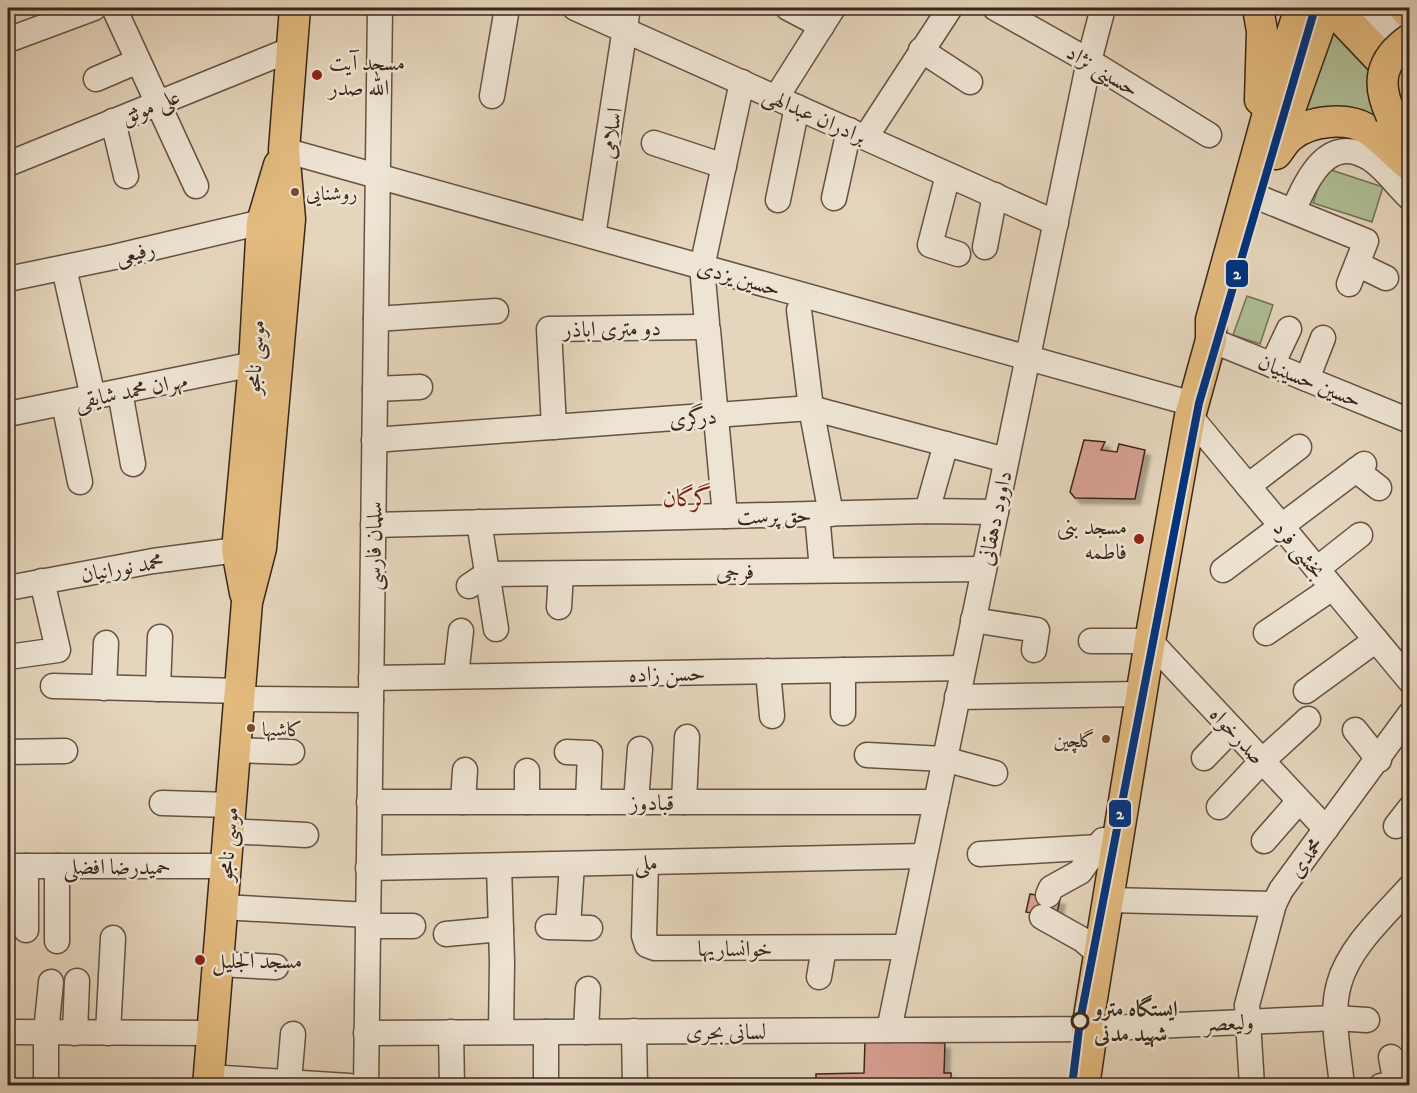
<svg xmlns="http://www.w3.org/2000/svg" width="1417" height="1093" font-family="'IM FELL DW Pica',Amiri,serif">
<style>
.green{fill:#afbe95;stroke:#747258;stroke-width:1.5}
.building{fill:#d79f92;stroke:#3a271c;stroke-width:1.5;filter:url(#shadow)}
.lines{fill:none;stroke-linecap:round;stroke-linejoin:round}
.minor-casing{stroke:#655244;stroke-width:27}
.major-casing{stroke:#3a271c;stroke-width:33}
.highway-casing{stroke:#3a271c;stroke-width:36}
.minor{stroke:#eee4d3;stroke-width:24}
.major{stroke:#e2ba7e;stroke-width:30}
.highway{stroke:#e2ba7e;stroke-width:33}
.major-bridge-casing{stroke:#3a271c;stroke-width:33;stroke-linecap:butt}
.major-bridge{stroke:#e2ba7e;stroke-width:30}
.metro-1-casing{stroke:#eee4d3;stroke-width:12}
.metro-1{stroke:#003380;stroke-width:8}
.poi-dot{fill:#8f2418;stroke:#eee4d3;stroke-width:2}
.bus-dot{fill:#7a4b2a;stroke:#eee4d3;stroke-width:2}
.stop-dot{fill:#eee4d3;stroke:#3a271c;stroke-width:3}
.labels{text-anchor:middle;stroke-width:5;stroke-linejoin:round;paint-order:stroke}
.bus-label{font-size:20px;fill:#3a271c;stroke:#eee4d3;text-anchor:start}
.poi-label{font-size:22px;fill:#3a271c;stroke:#eee4d3;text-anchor:start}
.street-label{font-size:22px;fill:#3a271c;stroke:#eee4d3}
.stop-label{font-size:22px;font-weight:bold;fill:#3a271c;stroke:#eee4d3;text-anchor:start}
.neighbourhood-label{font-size:24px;fill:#7a1f14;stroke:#eee4d3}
.line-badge{stroke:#eee4d3;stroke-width:2}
.badge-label{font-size:16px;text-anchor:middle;font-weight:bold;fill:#fff}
</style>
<defs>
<filter id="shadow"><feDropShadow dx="5.5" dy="5.5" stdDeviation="1.5" flood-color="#0004"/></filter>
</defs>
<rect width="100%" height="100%" fill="#e5d5bc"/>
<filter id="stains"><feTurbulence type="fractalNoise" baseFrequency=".00333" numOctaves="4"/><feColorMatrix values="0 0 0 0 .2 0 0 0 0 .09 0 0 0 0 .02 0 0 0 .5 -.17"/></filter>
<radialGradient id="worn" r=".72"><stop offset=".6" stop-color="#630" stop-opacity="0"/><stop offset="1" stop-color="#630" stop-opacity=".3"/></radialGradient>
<g class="green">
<polygon points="1332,24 1372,70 1386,130 1306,112"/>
<polygon points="1325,168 1383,187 1372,222 1313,203"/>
<polygon points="1247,296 1273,305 1260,344 1233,335"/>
</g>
<g class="building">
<polygon points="1084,440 1105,442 1101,450 1117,452 1119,444 1145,450 1135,499 1075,498 1070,492"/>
<polygon points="1030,894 1060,899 1056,918 1026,912"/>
<polygon points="865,1041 945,1043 944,1073 951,1073 951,1086 816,1086 816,1074 864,1073"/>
</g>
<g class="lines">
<defs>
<g id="minor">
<polyline points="114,8 196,186"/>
<polyline points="575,8 1056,223"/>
<polyline points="788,8 822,26"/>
<polyline points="995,8 1089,61 1209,135"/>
<polyline points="1361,8 1410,61"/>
<polyline points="1387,8 1410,33"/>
<polyline points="8,40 94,8"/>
<polyline points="921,50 970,82"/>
<polyline points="96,79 138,61"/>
<polyline points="492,96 507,8"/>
<polyline points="776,98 833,8"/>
<polyline points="113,121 126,176"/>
<polyline points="871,129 950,8"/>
<polyline points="654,143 724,166"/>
<polyline points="284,150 1193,404"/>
<polyline points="8,164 292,49"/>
<polyline points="948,175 930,245 958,254"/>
<polyline points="1245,192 1366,241 1349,284"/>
<polyline points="834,198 849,130"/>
<polyline points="778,200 797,107"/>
<path d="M 1293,211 C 1307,180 1327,133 1369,158 C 1384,167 1397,186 1410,198"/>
<polyline points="593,236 628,8"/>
<polyline points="985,247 995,195"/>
<polyline points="1357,264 1386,278"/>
<polyline points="64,268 93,397"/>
<polyline points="8,279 114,257 262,222"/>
<polyline points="799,310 811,408 831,514"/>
<polyline points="376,319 496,311"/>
<polyline points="707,323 702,267 742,82"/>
<polyline points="708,330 725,516"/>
<polyline points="1211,340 1410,421"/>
<polyline points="1272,365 1289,329"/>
<polyline points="1307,379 1323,338"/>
<polyline points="375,389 420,387"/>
<polyline points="120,392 133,464"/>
<polyline points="64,403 80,482"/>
<polyline points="8,414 254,364"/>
<polyline points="1190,416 1410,681"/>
<polyline points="554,427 549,329 700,327"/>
<polyline points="374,440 811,408 1006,460"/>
<polyline points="1356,470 1379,488"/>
<polyline points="1248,486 1299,447"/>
<polyline points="927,511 946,444"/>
<polyline points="817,514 822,570"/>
<polyline points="479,522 496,629"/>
<polyline points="373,525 927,511 996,512"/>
<polyline points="1317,569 1360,535"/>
<polyline points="1223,570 1364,464"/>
<polyline points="469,586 487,574 984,569"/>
<polyline points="8,588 153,561 237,550"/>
<polyline points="559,607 561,574"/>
<polyline points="973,620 1037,630 1034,650"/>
<polyline points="1266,633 1332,588"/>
<polyline points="1091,641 1150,641 1326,829"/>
<polyline points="8,657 58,650 42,581"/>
<polyline points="768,671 772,716"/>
<polyline points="456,676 461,631"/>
<polyline points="371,678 963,668"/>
<polyline points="53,686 240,691"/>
<polyline points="104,688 106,643"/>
<polyline points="158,689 160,637"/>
<polyline points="1306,691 1376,640"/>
<polyline points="957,697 1141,694"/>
<polyline points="239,699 371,700"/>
<polyline points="843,713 843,670"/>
<polyline points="1355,730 1379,760"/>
<polyline points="235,750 292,752"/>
<polyline points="8,752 65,751"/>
<polyline points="567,752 590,753 588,802"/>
<polyline points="867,755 944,759 995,773"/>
<polyline points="1204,758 1232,729"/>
<polyline points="527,771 527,802"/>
<polyline points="369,802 936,802"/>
<polyline points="463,802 465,770"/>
<polyline points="636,802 640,749"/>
<polyline points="684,802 687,737"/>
<polyline points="162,803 230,805"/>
<polyline points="1219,807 1262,761 1308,719"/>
<polyline points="1396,826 1410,808"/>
<polyline points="228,831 306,835"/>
<polyline points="1264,841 1299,801"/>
<polyline points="980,854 1116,846"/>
<polyline points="646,863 644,936 647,945 655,948 906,947"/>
<polyline points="8,866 226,866"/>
<polyline points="57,866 57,941"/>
<polyline points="499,866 502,962 501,1032"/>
<polyline points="368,868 924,856"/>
<polyline points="1048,895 1051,888 1080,872 1103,840"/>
<polyline points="1108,900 1274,904"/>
<polyline points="222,907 368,915"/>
<polyline points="1042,917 1083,940 1099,954"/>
<polyline points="368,926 413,926"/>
<polyline points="548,927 590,928"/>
<polyline points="568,927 572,864"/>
<polyline points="26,930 26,866"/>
<polyline points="446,934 501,929"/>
<polyline points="218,964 276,967"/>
<polyline points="819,977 824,948"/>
<polyline points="889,1030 1089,61 1103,8"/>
<polyline points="634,1031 635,1086"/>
<polyline points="8,1032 212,1033"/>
<polyline points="451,1032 452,1086"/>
<polyline points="546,1032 546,1086"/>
<polyline points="586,1032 588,989"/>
<polyline points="75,1033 77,981"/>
<polyline points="108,1033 113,938"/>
<polyline points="366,1033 1087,1029 1335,1018 1367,1020"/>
<polyline points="1391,1057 1396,1084"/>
<polyline points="208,1077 349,1086"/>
<polyline points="289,1082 293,1034"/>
<polyline points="46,1086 46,1032 51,982"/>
<polyline points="366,1086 380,8"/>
<polyline points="1252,1086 1247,1005 1274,904 1281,890 1410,714"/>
<path d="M 1342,1086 C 1339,1053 1330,1016 1339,984 C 1349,947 1385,915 1410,887"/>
<polyline points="1381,1086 1410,1083"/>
</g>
<g id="major">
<polyline points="1258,8 1262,31 1260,100"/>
<polyline points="1391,115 1410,136"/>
<polyline points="1278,143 1326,8"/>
<path d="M 1276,154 C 1281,148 1285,140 1291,136 C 1310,120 1346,117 1367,129 C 1382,138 1396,155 1410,166"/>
<polyline points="245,593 237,550 254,364 262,222 279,165"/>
<polyline points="208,1086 247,602 261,548 290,219 284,150 295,8"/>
<polyline points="1084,1086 1090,1045 1087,1029 1150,641 1190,416 1211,340 1211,320 1280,70 1300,8"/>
</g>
<g id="highway">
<polyline points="1333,8 1410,89"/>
<polyline points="1406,8 1410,12"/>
</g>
</defs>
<use href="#minor" class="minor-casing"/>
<use href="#major" class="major-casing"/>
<use href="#highway" class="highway-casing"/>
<use href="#minor" class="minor"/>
<use href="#major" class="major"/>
<use href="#highway" class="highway"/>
<defs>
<path id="major-bridge" d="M 1391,115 C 1376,83 1380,60 1410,39"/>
</defs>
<use href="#major-bridge" class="major-bridge-casing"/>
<use href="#major-bridge" class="major-bridge"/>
<defs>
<polyline id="metro-1" points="1072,1086 1080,1021 1199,403 1315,8"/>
</defs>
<use href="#metro-1" class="metro-1-casing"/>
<use href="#metro-1" class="metro-1"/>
</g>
<g class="poi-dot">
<circle cx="317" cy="75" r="6"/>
<circle cx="1139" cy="539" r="6"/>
<circle cx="200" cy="960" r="6"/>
</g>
<g class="bus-dot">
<circle cx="295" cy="192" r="5"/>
<circle cx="251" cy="728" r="5"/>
<circle cx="1106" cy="739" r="5"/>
</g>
<circle class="stop-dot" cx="1080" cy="1021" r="8"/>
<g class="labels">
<g class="bus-label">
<text x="306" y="200">روشنایی</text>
<text x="262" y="736">کاشیها</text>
<text x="1095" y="747" text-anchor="end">گلچین</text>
</g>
<g class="poi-label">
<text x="329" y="70">مسجد آیت<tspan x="329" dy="25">الله صدر</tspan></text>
<text x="1127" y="534" text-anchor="end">مسجد بنی<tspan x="1127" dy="25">فاطمه</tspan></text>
<text x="212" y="968">مسجد الجلیل</text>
</g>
<g class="street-label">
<text transform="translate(1103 70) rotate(31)" y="8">حسینی نژاد</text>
<text transform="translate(150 106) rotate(-22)" y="8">علی موثق</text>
<text transform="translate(815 115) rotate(24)" y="8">برادران عبدالهی</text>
<text transform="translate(610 133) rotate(-81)" y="8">اسلامی</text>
<text transform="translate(135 252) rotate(-14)" y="8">رفیعی</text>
<text transform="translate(739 277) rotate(16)" y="8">حسین یزدی</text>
<text transform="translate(612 328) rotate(-1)" y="8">دو متری اباذر</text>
<text transform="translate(254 357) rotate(-86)" y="8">موسی نامجو</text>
<text transform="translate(1310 380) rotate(22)" y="8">حسین حسینیان</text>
<text transform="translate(131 390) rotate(-11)" y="8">مهران محمد شایقی</text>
<text transform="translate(693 417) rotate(-4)" y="8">درگری</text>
<text transform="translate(774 515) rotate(-1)" y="8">حق پرست</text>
<text transform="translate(994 518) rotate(-78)" y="8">داوود دهقانی</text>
<text transform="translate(373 546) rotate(-89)" y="8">سلمان فارسی</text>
<text transform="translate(1300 549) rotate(50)" y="8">بخشی فرد</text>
<text transform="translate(122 567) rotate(-10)" y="8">محمد نورانیان</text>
<text transform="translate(735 571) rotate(-1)" y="8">فرجی</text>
<text transform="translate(667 673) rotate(-1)" y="8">حسن زاده</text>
<text transform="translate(1238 735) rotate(47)" y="8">صدرخواه</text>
<text x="652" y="810">قبادوز</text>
<text transform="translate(227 844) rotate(-85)" y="8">موسی نامجو</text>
<text transform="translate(1305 857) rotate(-54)" y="8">محمدی</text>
<text transform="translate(646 862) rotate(-1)" y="8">ملی</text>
<text x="117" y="874">حمیدرضا افضلی</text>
<text x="735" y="956">خوانساریها</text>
<text transform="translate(1229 1022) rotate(-2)" y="8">ولیعصر</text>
<text x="726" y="1039">لسانی بحری</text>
</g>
<g class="stop-label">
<text x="1094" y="1016">ایستگاه مترو<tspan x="1094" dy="25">شهید مدنی</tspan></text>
</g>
<g class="neighbourhood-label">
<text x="687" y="506">گرگان</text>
</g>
</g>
<g class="line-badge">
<rect x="1225" y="259" width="24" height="29" rx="6" fill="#003380"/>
<rect x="1108" y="799" width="24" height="29" rx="6" fill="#003380"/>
</g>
<g class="badge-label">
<text x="1237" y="279">2</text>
<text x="1120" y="819">2</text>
</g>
<rect width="1417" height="1093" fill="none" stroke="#e5d5bc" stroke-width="30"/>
<rect x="9" y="9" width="1399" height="1075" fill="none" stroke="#3a271c" stroke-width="3"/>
<rect x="15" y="15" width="1387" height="1063" fill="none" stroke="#3a271c" stroke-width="1.5"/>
<rect width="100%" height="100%" filter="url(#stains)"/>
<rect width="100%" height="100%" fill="url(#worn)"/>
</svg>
